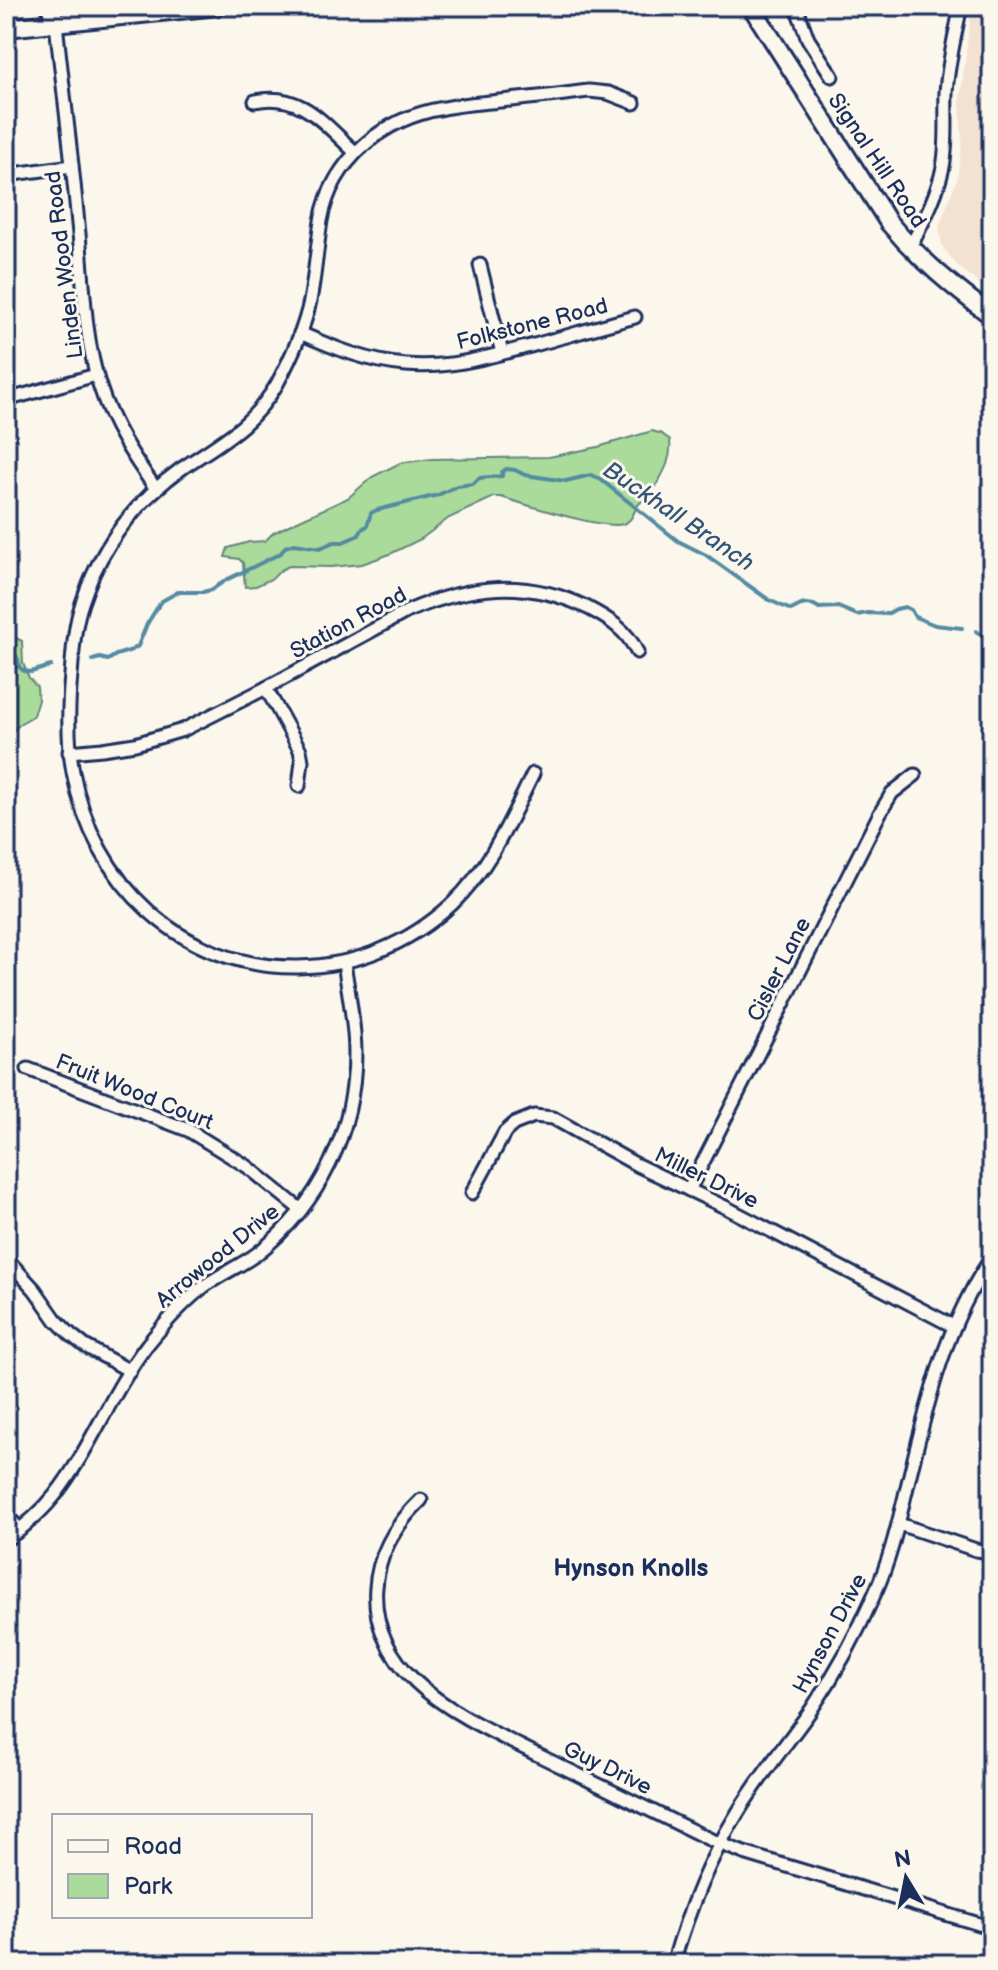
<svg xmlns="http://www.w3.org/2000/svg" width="998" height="1970" font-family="'Balsamiq Sans',sans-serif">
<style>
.built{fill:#f3e2d1}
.green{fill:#abdb9a;stroke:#63857c;stroke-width:2}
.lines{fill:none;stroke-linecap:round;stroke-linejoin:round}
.stream{stroke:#538ba2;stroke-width:4}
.street-casing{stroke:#1b2f5e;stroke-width:17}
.secondary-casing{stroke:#1b2f5e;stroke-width:22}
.street{stroke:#fbf7ec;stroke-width:11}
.secondary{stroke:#fbf7ec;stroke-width:16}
.labels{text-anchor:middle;stroke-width:6;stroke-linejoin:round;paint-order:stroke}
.street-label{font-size:22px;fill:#1b2f5e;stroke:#fbf7ec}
.water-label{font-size:24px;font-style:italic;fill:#32567a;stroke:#fbf7ec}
.neighbourhood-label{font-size:24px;font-weight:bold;fill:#1b2f5e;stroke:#fbf7ec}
</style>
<rect width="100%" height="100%" fill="#fbf7ec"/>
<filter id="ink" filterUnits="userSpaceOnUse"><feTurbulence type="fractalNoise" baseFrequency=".0125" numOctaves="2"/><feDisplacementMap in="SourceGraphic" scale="16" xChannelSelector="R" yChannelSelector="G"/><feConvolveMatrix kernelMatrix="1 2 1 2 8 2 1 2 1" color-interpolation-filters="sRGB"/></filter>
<g filter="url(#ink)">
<polygon class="built" points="972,6 992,6 992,295 956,264 942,246 939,226 957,179 962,144 960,100"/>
<g class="green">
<path d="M 652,431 L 662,434 L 670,440 C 672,458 665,471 655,487 C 650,494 644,499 638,505 C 633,512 633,521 623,524 C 605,530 523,504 501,497 L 494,497 L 449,518 L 421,539 L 390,554 L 362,564 L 331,567 L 289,566 L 281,570 L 273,578 L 256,586 L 245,587 L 243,563 L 239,559 L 225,557 L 228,548 L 249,542 L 265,541 L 273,533 L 291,524 L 348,498 L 372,477 L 400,463 L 432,459 L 549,457 L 598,447 Z"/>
<polygon points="14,637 22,641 23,663 29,678 37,687 38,700 33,716 21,723 6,738 6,638"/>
</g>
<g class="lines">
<g class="stream">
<polyline points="976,631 992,642"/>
<path d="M 6,651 C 15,652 19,658 19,667 L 24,671 L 31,672 L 51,666"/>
<polyline points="93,660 100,658 108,660 116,655 132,650 138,646 147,624 157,608 162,601 178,592 203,592 211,590 226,580 257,565 281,553 285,547 294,544 320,548 334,542 343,542 359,535 362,529 367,526 371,513 377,510 438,495 457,486 473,484 479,478 502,476 502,472 506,469 515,470 525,475 566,481 591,475 600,479 678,541 706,555 769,600 791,610 801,605 807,604 814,605 819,608 838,607 857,615 867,613 887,614 896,609 905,607 911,610 915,617 935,625 962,628"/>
</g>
<defs>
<g id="street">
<polyline points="796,6 808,39 832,76"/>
<path d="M 56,23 C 63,90 72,157 78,224 C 84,278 83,335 100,387 C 112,425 133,457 156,489"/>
<path d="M 255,101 C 301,91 324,124 355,152"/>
<polyline points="6,175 72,166"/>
<path d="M 910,248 C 923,222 937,196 943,167 C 948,142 945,117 946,92 C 948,64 955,34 961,6"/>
<polyline points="480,265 502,353"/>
<path d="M 300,333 C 334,348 369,362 406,365 C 450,369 492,356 534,345 C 567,336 601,326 635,317"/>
<polyline points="6,400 96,375"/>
<polyline points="266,688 300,750 302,761 299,786"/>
<path d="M 69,752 L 102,749 L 135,744 L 183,730 L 266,688 L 408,611 C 470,585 526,578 588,608 C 609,619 627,630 637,652"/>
<path d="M 533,774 C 510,820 490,868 452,904 C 409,944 356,966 298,967 C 182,969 93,883 73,772 C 67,740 68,708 71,675 C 73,651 74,627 82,603 C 100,548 134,503 181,469 C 220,442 252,427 277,384 C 291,358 304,330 310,301 C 315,275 317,247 321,221 C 332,159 384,118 444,108 C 462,104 482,103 500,101 C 530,98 559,95 589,91 L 608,93 L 634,103"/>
<polyline points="28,1069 188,1130 248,1167 301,1210"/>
<polyline points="689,1190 880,813 892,793 915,775"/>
<polyline points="472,1193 505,1132 514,1124 534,1116 553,1118 637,1165 725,1207 953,1326"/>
<polyline points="6,1258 35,1290 56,1320 70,1334 85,1346 130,1371"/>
<path d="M 421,1500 C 365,1553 358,1627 416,1682 C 446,1711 498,1735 536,1754 C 594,1783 653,1811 711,1840 L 744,1853 L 992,1928"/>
<polyline points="6,1514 20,1530"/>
<polyline points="899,1524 976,1550 992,1552"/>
<path d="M 6,1540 C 24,1527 41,1513 55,1495 C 91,1449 111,1392 147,1345 C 164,1324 184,1301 206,1285 C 223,1273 242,1265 258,1253 C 320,1204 355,1131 355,1053 C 355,1022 348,992 344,962"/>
<path d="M 673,1964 C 688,1911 708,1861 737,1814 C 759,1777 786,1745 811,1710 C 836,1673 857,1634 875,1593 C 891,1558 899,1520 908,1483 C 927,1404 945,1325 992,1257"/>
</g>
<g id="secondary">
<polyline points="50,6 56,23"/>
<path d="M 751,6 L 889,223 C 920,260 953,287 992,316"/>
<polyline points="6,28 218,6"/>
</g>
</defs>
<use href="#street" class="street-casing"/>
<use href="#secondary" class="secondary-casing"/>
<use href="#street" class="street"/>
<use href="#secondary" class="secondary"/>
</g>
</g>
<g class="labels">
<g class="street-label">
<text transform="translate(878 160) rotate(56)" y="8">Signal Hill Road</text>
<text transform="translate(63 265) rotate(-97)" y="8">Linden Wood Road</text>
<text transform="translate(532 323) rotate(-14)" y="8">Folkstone Road</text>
<text transform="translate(348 622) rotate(-28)" y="8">Station Road</text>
<text transform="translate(778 969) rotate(-63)" y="8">Cisler Lane</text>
<text transform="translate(135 1091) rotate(22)" y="8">Fruit Wood Court</text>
<text transform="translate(707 1177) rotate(26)" y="8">Miller Drive</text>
<text transform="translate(217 1255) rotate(-39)" y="8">Arrowood Drive</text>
<text transform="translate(829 1633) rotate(-62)" y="8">Hynson Drive</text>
<text transform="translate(608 1767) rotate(26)" y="8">Guy Drive</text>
</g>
<g class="water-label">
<text transform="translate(679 516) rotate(34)" y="8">Buckhall Branch</text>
</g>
<g class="neighbourhood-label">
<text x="631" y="1576">Hynson Knolls</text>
</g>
</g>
<rect width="998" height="1970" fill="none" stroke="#fbf7ec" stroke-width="32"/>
<rect x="16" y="16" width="966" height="1938" fill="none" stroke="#1b2f5e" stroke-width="3" filter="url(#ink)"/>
<rect x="52" y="1814" width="260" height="104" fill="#fbf7ec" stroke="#a1a7b3" stroke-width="2"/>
<rect x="68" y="1840" width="40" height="12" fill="#fbf7ec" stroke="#a1a7b3" stroke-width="2"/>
<text x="124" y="1854" font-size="24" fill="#1b2f5e">Road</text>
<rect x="68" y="1874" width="40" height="24" fill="#abdb9a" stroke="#a1a7b3" stroke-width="2"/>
<text x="124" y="1894" font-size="24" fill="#1b2f5e">Park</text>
<g transform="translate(906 1878) rotate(350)" stroke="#fbf7ec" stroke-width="6" paint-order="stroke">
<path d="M0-6L14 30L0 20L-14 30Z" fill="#1b2f5e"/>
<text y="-12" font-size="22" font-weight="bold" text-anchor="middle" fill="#1b2f5e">N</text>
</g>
</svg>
